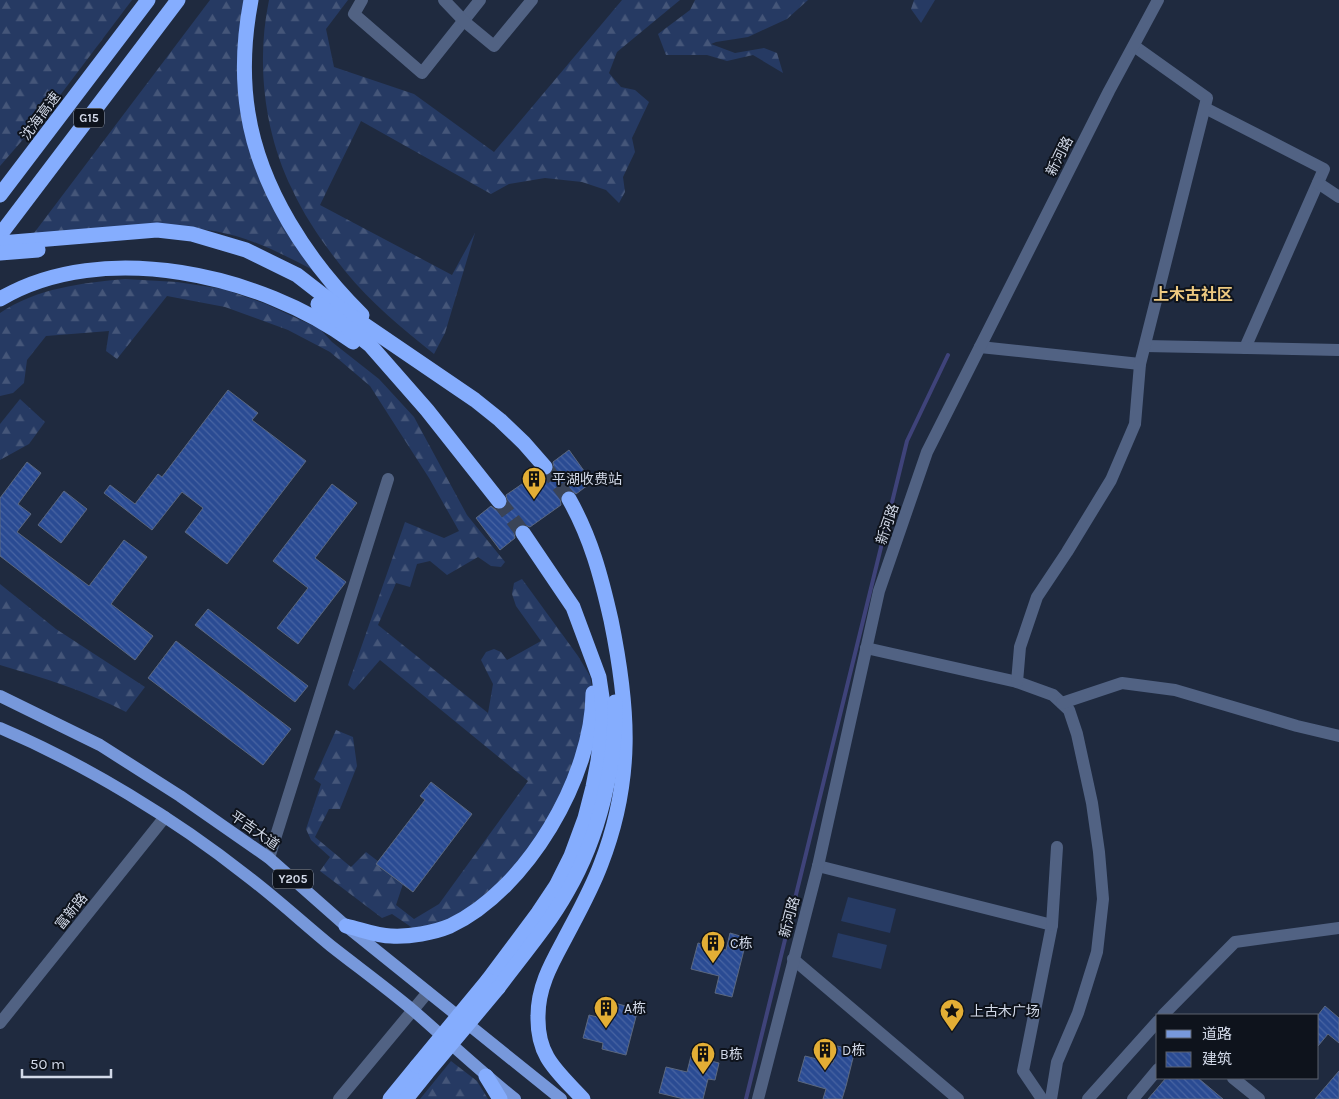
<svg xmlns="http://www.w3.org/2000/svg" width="1339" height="1099" font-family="Karla,'Noto Sans SC',sans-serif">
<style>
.forest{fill:url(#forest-firs)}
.park{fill:#263a63}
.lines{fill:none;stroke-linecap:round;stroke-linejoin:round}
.stream{stroke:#3f437a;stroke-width:4}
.building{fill:url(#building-back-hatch);stroke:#5b6880}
.highway-tunnel{stroke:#3a4458;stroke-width:15;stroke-dasharray:15 8;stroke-linecap:butt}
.minor{stroke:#516283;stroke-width:12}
.major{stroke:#7798db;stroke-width:12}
.highway{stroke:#85adfe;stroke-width:15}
.highway-bridge{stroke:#85adfe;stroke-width:15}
.labels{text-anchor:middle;stroke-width:4;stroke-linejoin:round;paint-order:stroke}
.shield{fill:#0e131c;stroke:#979eab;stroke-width:1}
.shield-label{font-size:12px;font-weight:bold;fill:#d2d9e8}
.street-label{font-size:14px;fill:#d2d9e8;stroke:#0e131c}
.poi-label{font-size:14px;fill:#d2d9e8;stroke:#0e131c;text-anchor:start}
.quarter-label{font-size:16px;font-weight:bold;fill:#eeca81;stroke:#0e131c}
</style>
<defs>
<pattern id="forest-firs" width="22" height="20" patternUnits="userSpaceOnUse" patternTransform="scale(1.25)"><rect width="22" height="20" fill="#263a63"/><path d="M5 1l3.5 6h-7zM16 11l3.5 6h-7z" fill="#455679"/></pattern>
<pattern id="building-back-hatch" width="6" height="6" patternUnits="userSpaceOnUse" patternTransform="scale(1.25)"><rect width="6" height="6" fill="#2a4b93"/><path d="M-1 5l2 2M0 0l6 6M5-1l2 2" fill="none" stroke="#4864a2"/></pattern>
</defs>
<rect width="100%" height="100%" fill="#1f2a3f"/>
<g class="forest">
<polygon points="0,0 132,0 52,106 0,166"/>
<path d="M 210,0 L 246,0 L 241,103 L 313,270 C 288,257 263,244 236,236 C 169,217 98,231 31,237 Z"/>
<path d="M 269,0 L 348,0 L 326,29 L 334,67 L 414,94 L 494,152 L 622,0 L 680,0 L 617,52 L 609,73 L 621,87 L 635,90 L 649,102 L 632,138 L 635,152 L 623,177 L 625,192 L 619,203 L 606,190 L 582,182 L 545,178 L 509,184 L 491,194 L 361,121 L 320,205 L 452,275 L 475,233 L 445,333 L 434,354 C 403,329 371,303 345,271 C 325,246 305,218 292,189 C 264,132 256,62 269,0 Z"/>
<polygon points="695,0 808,0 787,19 748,37 716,42 711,44 735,53 764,48 777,53 783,73 753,55 727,61 707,55 666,55 658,34 690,10"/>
<polygon points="914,0 935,0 921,23 911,9"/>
<path d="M 125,279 L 177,282 L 223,289 L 266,304 L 320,329 L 332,342 L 379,379 L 414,417 L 467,515 L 505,562 L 501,567 L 491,566 L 478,557 L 447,575 L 430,561 L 417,564 L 410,587 L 396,583 L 378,625 L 488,713 L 493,684 L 481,660 L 486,652 L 494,649 L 501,652 L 507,660 L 541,641 L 516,606 L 512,594 L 514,583 L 522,579 L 578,656 L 590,676 L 594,699 L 565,811 L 468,919 L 414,929 L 392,914 L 382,918 L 320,871 L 330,857 L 311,840 L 306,829 L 321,784 L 314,779 L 336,730 L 353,737 L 357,766 L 340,809 L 329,809 L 315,837 L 351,867 L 366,852 L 404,881 L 396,905 L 414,919 L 439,904 L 528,781 L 380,660 L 354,690 L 348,685 L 405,522 L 444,538 L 459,531 L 429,478 L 370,386 L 330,352 L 288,330 L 225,307 L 167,296 L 117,359 L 106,351 L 109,331 L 46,336 L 27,360 L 24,383 L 13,393 L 0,396 L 0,313 C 37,288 82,283 125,279 Z"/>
<polygon points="20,399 45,422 29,444 0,460 0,424"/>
<path d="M 0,584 L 56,629 L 145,687 L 126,712 C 86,691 44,678 0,665 Z"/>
<polygon points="451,1061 477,1081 488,1099 420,1099"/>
</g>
<g class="park">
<polygon points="848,897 896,909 890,933 841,921"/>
<polygon points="838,933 887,945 881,969 832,957"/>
</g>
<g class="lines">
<polyline class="stream" points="746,1099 907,441 948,355"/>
</g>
<g class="building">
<polygon points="228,390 258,413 252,420 306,461 227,564 185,532 203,508 182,492 152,530 104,493 110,485 135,504 158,474 162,477"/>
<polygon points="569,450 592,482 576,494 570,490 564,491 560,498 561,505 530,527 523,524 517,526 514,533 515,538 500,550 476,518 491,506 496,510 504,509 508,504 506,495 538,473 542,476 551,474 554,470 553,462"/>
<polygon points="27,462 41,473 18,504 31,514 17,532 89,586 124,540 147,557 111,604 153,636 135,660 0,556 0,498"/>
<polygon points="332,484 357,503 315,558 346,582 298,644 277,628 308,588 273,561"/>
<polygon points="64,491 87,509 61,543 38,525"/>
<polygon points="208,609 308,686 295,702 195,625"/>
<polygon points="176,641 291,729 263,765 148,678"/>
<polygon points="431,782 472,814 413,892 376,864 425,800 420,796"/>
<polygon points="730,933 747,938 732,997 715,993 719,976 691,969 698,943 726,950"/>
<polygon points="610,1002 638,1009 626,1055 602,1049 603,1043 583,1038 589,1015 606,1019"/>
<polygon points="1325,1006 1339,1018 1339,1043 1328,1034 1318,1046 1318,1015"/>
<polygon points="837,1046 855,1050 846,1086 842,1099 823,1099 826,1089 798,1081 805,1056 833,1063"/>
<polygon points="691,1056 719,1063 715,1080 708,1079 703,1099 684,1099 659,1093 666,1067 687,1072"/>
<polygon points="1339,1071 1339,1099 1315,1099"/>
<polygon points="1166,1078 1198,1078 1223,1099 1148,1099"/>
</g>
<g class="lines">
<g class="highway-tunnel">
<polyline points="545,467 569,499"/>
<polyline points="499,501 523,533"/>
</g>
<g class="minor">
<polyline points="362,0 354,14 422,73 480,0"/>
<polyline points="444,0 465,22 494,46 532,0"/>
<polyline points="1205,108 1324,169 1245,348"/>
<polyline points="1318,183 1339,197"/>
<polyline points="1145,346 1339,350"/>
<polyline points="980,347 1140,364"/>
<polyline points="866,648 1017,682 1053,695 1069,710 1077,734 1092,803 1099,852 1103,899 1097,952 1078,1013 1057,1062 1051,1099"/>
<polyline points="1017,682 1020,647 1037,597 1067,552 1111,480 1135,424 1140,364 1207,98 1134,46"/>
<polyline points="1062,703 1122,683 1175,690 1297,726 1339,736"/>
<polyline points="269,858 388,479"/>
<polyline points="818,866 1052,925 1023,1071 1042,1099"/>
<polyline points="1052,925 1057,847"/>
<polyline points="793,959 958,1099"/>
<polyline points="1163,1015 1235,942 1339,928"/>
<polyline points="0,1023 165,817"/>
<polyline points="1233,1078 1259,1099"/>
<polyline points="339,1099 428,992"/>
<polyline points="758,1099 818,866 879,591 927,452 1109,91 1158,0"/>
<polyline points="1088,1099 1158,1021"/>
<polyline points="1133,1099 1158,1069"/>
</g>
<g class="major">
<polyline points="0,696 100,745 180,796 269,858 346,926 561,1099"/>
<path d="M 0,728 C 85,764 175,819 247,876 C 276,898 303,923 331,946 C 359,968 388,989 415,1012 C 448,1041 480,1071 515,1099"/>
</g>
<g class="highway">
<path d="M 251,0 C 244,37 242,76 248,113 C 260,189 308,262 362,315"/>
<polyline points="0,195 148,0"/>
<polyline points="0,235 178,0"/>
<polyline points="0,243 157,230 192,234 246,250 297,275 337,306 475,400 500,420 524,443 545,467"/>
<polyline points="0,253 38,250"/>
<path d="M 0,299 C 103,238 262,275 353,342"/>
<polyline points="318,304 370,345 427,410 499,501"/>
<path d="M 569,499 C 591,538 601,576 611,620 C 629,708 634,779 601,864 C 591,891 576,917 563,942 C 550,966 538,988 538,1016 C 537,1057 557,1071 583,1099"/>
<path d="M 346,926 C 360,929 377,936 391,936 C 410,937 433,933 450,926 C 527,890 593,776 593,693"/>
<polyline points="488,980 538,913 556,886 571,856 585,818 593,787 598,761 603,719 602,697 599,677 573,607 523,533"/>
<path d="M 498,988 C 521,957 548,926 567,892 C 599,837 616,766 615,702"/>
<polyline points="486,1076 500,1099"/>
<polyline points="390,1099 417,1066"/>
<polyline points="406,1099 426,1074"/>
</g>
<g class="highway-bridge">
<polyline points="417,1066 488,980"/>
<polyline points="426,1074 498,988"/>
</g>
</g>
<defs>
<symbol id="building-pin" viewBox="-11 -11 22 30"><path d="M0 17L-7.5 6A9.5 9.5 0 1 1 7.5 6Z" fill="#e3ae35" stroke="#0e131c"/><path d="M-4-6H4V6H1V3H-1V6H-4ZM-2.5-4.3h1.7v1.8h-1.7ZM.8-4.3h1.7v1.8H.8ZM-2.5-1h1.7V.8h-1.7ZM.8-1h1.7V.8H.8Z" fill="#111"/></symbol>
<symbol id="sight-pin" viewBox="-11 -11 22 30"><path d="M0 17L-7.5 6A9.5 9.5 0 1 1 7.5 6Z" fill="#e3ae35" stroke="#0e131c"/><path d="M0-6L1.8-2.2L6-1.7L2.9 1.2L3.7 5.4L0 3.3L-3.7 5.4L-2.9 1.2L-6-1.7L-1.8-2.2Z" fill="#111"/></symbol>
</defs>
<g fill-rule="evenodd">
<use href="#building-pin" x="520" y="465" width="28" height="38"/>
<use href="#building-pin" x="699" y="929" width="28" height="38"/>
<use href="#building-pin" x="592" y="994" width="28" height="38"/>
<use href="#sight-pin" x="938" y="997" width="28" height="38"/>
<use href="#building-pin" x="811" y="1036" width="28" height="38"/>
<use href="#building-pin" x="689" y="1040" width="28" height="38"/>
</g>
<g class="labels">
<g class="shield">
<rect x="74" y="108.5" width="30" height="19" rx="4"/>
<rect x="273" y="869.5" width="40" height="19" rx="4"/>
</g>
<g class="shield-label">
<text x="89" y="122">G15</text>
<text x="293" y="883">Y205</text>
</g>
<g class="street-label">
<text transform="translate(40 116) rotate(-53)" y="5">沈海高速</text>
<text transform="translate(1059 156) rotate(-63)" y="5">新河路</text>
<text transform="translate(887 524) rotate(-71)" y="5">新河路</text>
<text transform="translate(255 830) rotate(35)" y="5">平吉大道</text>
<text transform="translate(71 911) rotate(-51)" y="5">富新路</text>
<text transform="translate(789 917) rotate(-75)" y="5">新河路</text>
</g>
<g class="poi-label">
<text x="552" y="484">平湖收费站</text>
<text x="730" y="948">C栋</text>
<text x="624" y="1013">A栋</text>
<text x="970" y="1016">上古木广场</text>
<text x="842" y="1055">D栋</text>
<text x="720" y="1059">B栋</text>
</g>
<g class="quarter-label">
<text x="1193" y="300">上木古社区</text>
</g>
</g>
<rect x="1156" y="1014" width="162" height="65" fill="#0e131c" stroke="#5c626e"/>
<rect x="1166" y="1030" width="25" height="8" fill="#7798db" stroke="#5c626e"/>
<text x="1202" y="1039" font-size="15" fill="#d2d9e8">道路</text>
<rect x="1166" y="1052" width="25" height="15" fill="url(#building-back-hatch)" stroke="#5c626e"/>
<text x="1202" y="1064" font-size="15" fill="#d2d9e8">建筑</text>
<path d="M22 1069v8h89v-8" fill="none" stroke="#d2d9e8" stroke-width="2.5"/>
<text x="30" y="1069" font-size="15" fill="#d2d9e8" stroke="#0e131c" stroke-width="4" paint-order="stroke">50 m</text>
</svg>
